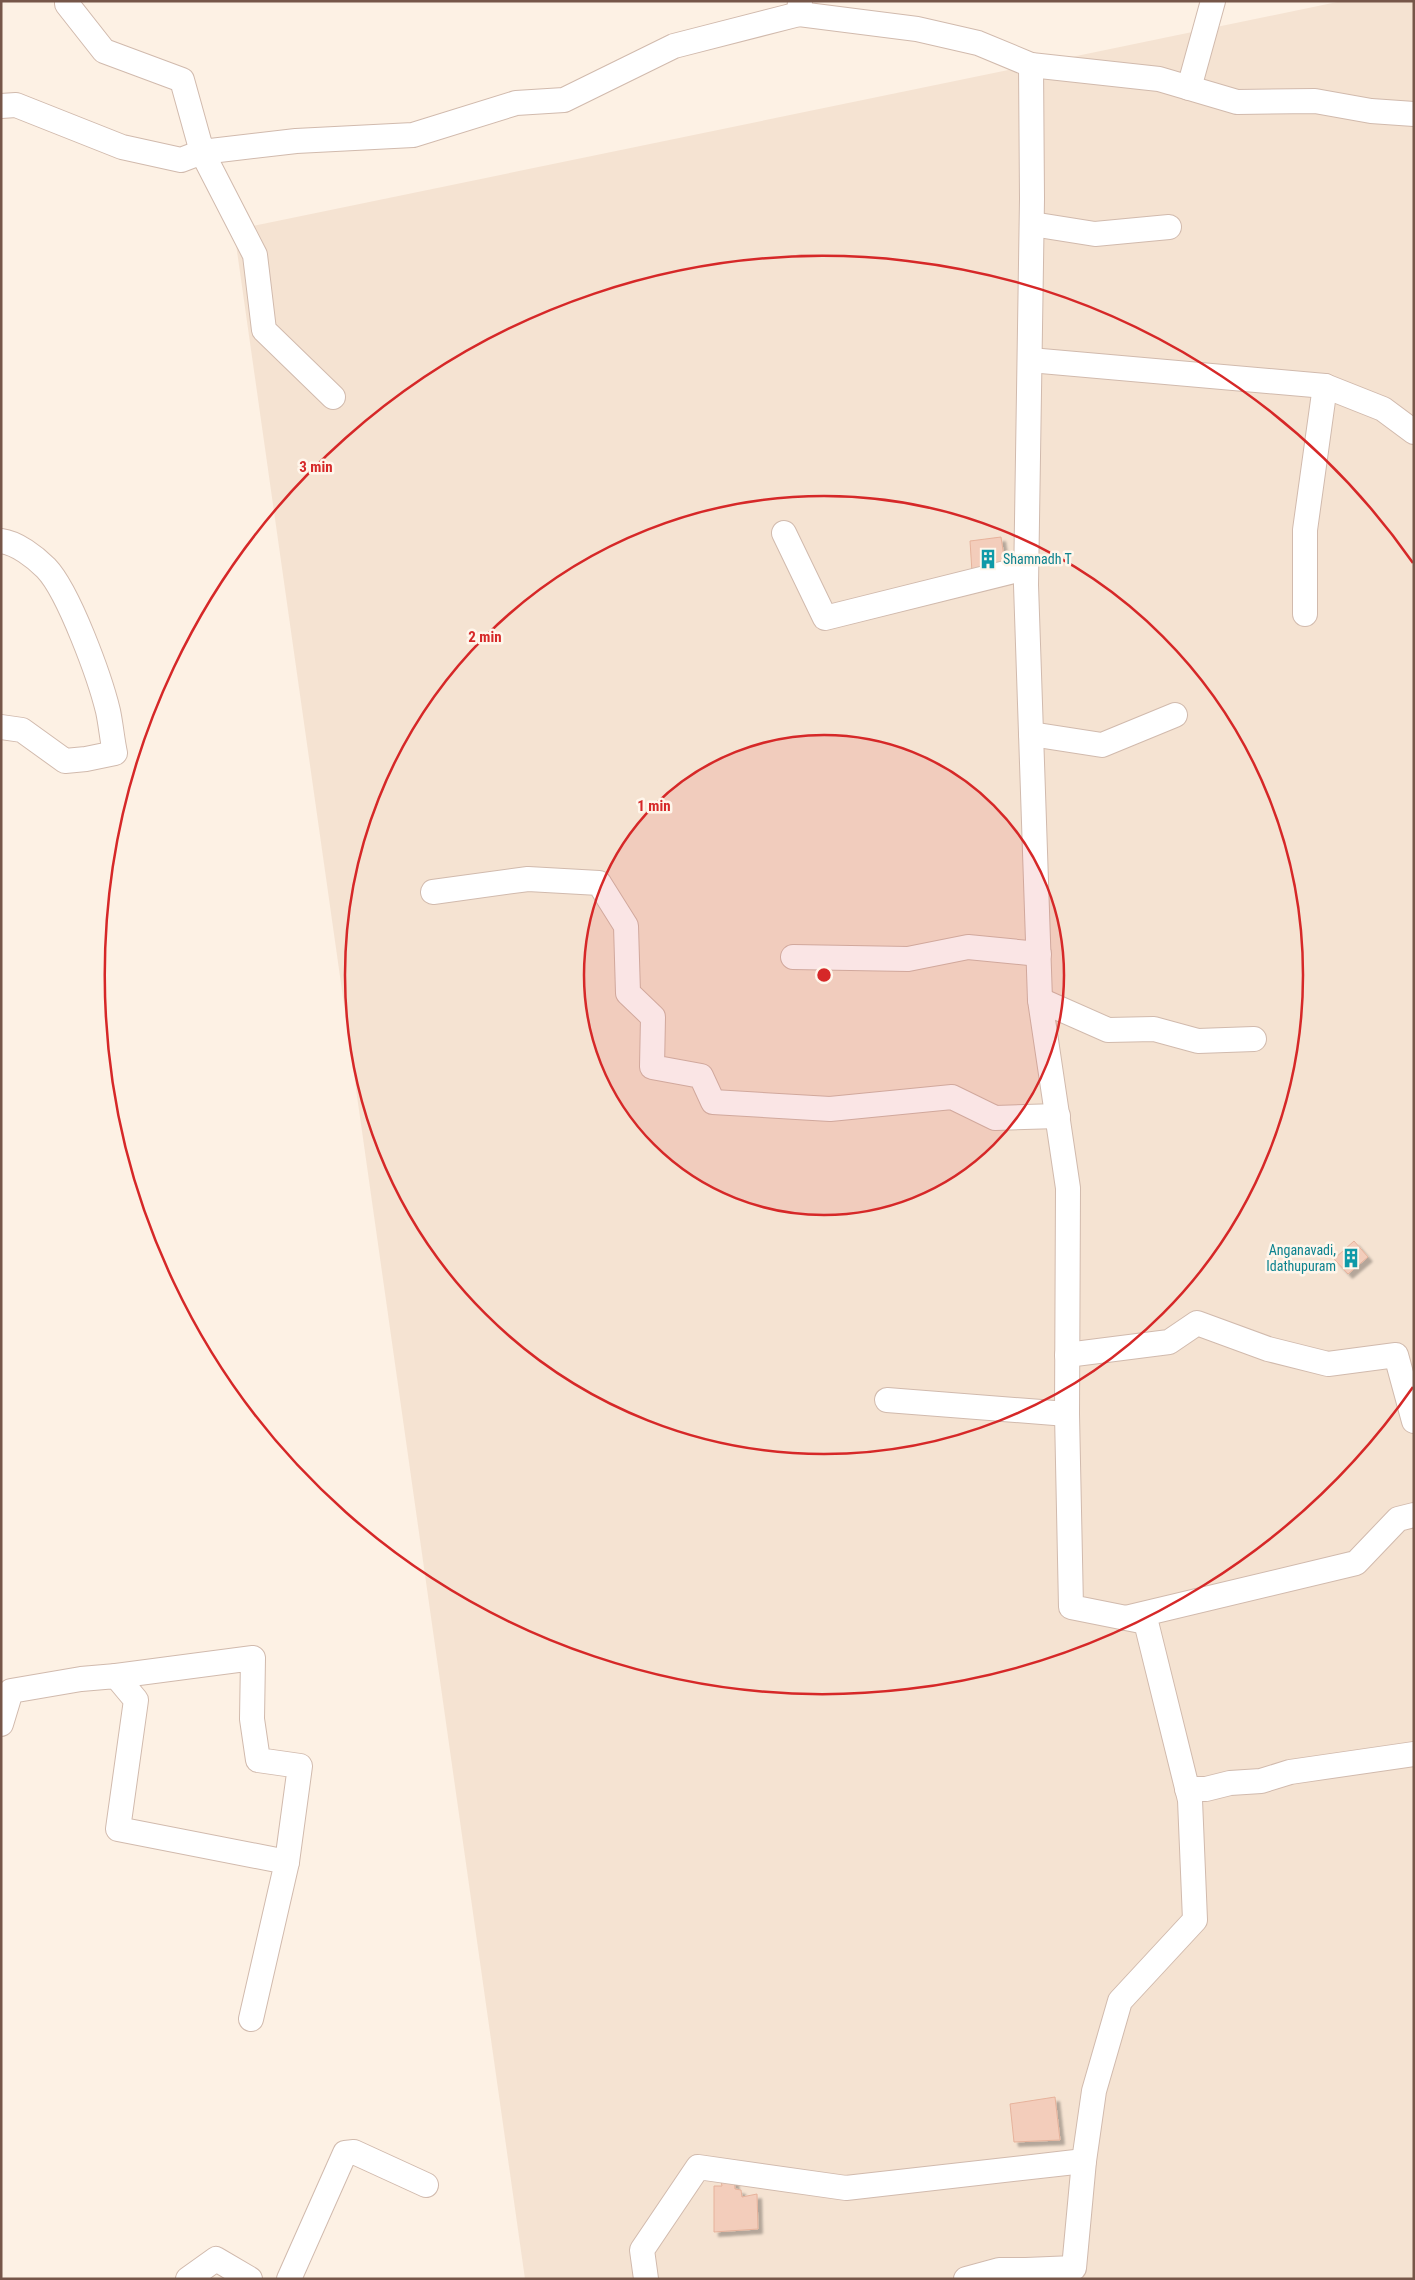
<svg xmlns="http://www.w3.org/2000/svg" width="1415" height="2280" font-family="'Roboto Condensed',sans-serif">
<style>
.residential{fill:#f5e3d2}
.building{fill:#f3cdbb;stroke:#e6b29b;filter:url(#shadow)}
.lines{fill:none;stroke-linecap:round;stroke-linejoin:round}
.minor-casing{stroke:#d1baad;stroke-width:26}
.minor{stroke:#fff;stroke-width:24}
.ring{fill:none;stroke:#d62828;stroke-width:2.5}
.labels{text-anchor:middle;stroke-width:5;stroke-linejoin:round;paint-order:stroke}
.culture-label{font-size:14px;fill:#0d838f;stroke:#fff6eb;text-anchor:start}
.centre{fill:#d62828;stroke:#fff6eb;stroke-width:2.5}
.ring-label{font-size:15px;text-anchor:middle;font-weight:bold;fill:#d62828;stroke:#fff6eb;stroke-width:5;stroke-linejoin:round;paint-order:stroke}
</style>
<defs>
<filter id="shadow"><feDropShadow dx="4.5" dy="4.5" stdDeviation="1" flood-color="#0004"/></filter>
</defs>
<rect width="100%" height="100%" fill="#fdf1e4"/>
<polygon class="residential" points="1342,1 1414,1 1414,2279 525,2279 234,230"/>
<g class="building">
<polygon points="1001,537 1005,563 972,572 970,541"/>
<polygon points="1354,1241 1368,1257 1348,1274 1334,1259"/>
<polygon points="1055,2097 1060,2140 1014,2142 1010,2104"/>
<polygon points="720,2177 734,2178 735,2189 741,2190 742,2197 757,2194 758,2229 714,2232 714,2186 722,2186"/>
</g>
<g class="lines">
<defs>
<g id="minor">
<polyline points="67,1 67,4 104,51 182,80 202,152 296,141 413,135 516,103 564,100 674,46 799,14"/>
<polyline points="800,1 799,14 917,29 978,43 1031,65 1159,79 1237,102 1315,101 1371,111 1414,114"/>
<polyline points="1189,88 1213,1"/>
<polyline points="1,106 16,105 122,147 181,160 202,152 255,255 264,330 333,397"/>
<polyline points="1032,224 1095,234 1169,227"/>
<polyline points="1030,360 1325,386 1383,409 1414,432"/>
<polyline points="784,533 825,618 1026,568"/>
<path d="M 1,541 C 17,543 35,557 46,568 C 69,592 100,678 108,711 C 111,725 112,739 115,753 L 86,759 L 65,761 L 22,730 L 1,727"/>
<polyline points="1305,614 1305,530 1325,386"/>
<polyline points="1031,734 1102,745 1175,715"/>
<polyline points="433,892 528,879 599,883 626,926 628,993 653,1017 652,1067 701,1076 713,1102 830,1109 952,1097 995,1118 1058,1116"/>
<polyline points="793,957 908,959 968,947 1039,954"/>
<polyline points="1040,1000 1108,1030 1154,1029 1198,1041 1254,1039"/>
<polyline points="1067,1355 1169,1342 1197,1323 1268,1349 1328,1364 1396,1355 1414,1421"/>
<polyline points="887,1400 1067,1414"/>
<polyline points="1126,1618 1356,1563 1398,1519 1414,1515"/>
<polyline points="116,1676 253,1658 252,1719 258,1760 300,1766 287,1862"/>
<polyline points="1,1724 11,1691 81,1679 116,1676 136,1700 118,1829 287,1862 251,2019"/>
<polyline points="1187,1789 1206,1789 1230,1783 1261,1781 1290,1772 1414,1754"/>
<polyline points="188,2279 216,2259 250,2279"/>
<polyline points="289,2279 345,2153 354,2152 426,2185"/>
<polyline points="646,2279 642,2250 698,2167 846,2188 1084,2161"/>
<polyline points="966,2279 999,2270 1026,2270"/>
<polyline points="1021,2279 1022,2274 1026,2270 1074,2268 1084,2161 1094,2091 1120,2001 1195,1920 1190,1800 1146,1622 1071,1607 1067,1414 1068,1188 1040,1000 1026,585 1032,199 1031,65"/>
</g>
</defs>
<use href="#minor" class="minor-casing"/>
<use href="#minor" class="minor"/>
</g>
<circle cx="824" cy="975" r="240" fill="#d62828" fill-opacity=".12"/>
<g class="ring">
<circle cx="824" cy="975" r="240"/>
<circle cx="824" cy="975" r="479"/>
<path d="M1413 1387A719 719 0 1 1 1413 563"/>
</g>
<defs>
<symbol id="building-bare" viewBox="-9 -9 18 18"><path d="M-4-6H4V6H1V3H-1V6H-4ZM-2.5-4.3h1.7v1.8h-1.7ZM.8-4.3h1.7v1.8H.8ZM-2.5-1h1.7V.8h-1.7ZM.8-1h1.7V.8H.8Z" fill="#0f9aa8" stroke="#fff6eb" stroke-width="2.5" paint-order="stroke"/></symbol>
</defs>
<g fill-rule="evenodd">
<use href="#building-bare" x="974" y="545" width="28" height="28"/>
<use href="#building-bare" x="1337" y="1244" width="28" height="28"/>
</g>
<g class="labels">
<g class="culture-label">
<text x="1003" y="564">Shamnadh T</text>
<text x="1336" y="1255" text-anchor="end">Anganavadi,<tspan x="1336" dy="16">Idathupuram</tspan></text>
</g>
</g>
<circle cx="824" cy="975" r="8" class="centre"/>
<g class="ring-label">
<text x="316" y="472">3 min</text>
<text x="485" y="642">2 min</text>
<text x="654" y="811">1 min</text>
</g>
<rect width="1415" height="2280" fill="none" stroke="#765649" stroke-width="5"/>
</svg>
